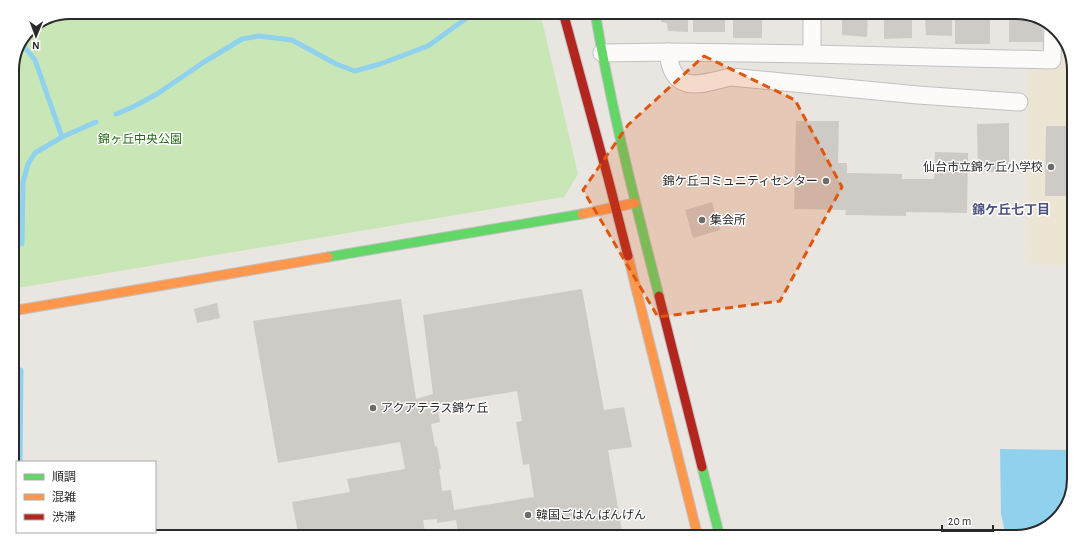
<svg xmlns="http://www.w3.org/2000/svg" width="1086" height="549" font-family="'Alegreya Sans','Noto Sans JP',sans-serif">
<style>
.education{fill:#ece5d4}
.green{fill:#c9e6b7}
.water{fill:#90d2ee}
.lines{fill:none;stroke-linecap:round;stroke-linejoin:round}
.stream{stroke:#90d2ee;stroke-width:5}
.building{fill:#cecbc7;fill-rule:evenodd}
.street-casing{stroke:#c2c1c2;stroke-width:19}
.fast-casing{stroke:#c2c1c2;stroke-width:11}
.slow-casing{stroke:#c2c1c2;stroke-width:11}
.jam-casing{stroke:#c2c1c2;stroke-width:11}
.street{stroke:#fcfbfa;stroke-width:17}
.fast{stroke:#63d668;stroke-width:9}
.slow{stroke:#ff974d;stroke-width:9}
.jam{stroke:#b3261e;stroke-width:9}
.marked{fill:#de570e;fill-opacity:0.2;stroke:#de570e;stroke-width:3;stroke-dasharray:8 5;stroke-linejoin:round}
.poi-dot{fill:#6d6b6a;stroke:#fff;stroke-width:1.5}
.labels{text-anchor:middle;stroke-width:3;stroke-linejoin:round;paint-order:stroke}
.park-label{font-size:12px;fill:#256b17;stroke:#fff}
.poi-label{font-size:12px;fill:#2a2a2a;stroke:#fff;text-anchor:start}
.neighbourhood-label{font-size:13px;font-weight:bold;fill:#49507d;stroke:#fff}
.rim{fill:none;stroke:#2a2a2a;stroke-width:2}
</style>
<rect width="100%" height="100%" fill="#e9e5e0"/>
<polygon class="education" points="1061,35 1064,38 1074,67 1074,266 1026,264 1028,70 1060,68"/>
<polygon class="green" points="70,12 540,12 578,174 564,197 12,289 12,67 29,29"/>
<polygon class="water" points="1000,449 1074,450 1074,479 1068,505 1045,529 1016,537 1006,537 1001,514"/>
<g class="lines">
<g class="stream">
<polyline points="22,44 35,60 62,137"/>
<polyline points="116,114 133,107 157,94 204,62 242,39 259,36 292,40 336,64 355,71 380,64 428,46 471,15"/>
<polyline points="22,244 23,182 28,164 35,153 62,137 96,122"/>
<polyline points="20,462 21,370"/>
</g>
</g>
<g class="building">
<polygon points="660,12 688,12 688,32 668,31 667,23 661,22"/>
<rect x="693" y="12" width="32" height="20"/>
<rect x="733" y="12" width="29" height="26"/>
<polygon points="842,12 868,12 867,37 842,35"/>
<rect x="955" y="12" width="35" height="32"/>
<polygon points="1009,12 1016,12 1042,18 1043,42 1009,42"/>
<polygon points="912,17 912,38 884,39 884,18"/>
<polygon points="952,17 952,36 926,35 925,18"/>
<polygon points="796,121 839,121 838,163 847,163 847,173 902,174 902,179 934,179 935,152 968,153 967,213 906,212 906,216 845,215 846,210 794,209"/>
<polygon points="1009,123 1009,172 978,172 977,124"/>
<polygon points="1046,126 1074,126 1074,196 1045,196"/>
<polygon points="712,202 720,230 693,238 685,210"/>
<path d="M 582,289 L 604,410 L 624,407 L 632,447 L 608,450 L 623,537 L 459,537 L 456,520 L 437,523 L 437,519 L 423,520 L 426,537 L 299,537 L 292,502 L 350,492 L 347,479 L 405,469 L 400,442 L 278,463 L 253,321 L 401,299 L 416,399 L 433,394 L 423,315 ZM 517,391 L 522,421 L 516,422 L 523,465 L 529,464 L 534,497 L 454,510 L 451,490 L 442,491 L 439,469 L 441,469 L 437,446 L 435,447 L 431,424 L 440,422 L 437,404 Z"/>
<polygon points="217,303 220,318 197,323 194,309"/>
</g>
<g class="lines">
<defs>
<g id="street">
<polyline points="812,12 812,54"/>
<path d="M 668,52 C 672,96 701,84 731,77 L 918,95 L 1019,102"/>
<polyline points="602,53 668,52 812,54 1052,60 1053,28"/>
</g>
<g id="fast">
<path d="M 595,12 C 611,108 635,202 659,296"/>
<polyline points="328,257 582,214"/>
<polyline points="702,467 720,537"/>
</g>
<g id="slow">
<polyline points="582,214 635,203"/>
<polyline points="628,256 698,537"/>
<polyline points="12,311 328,257"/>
</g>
<g id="jam">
<polyline points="563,12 608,178 628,256"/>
<polyline points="659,296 702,467"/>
</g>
</defs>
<use href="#street" class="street-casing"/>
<use href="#fast" class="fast-casing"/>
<use href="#slow" class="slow-casing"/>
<use href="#jam" class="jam-casing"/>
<use href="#street" class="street"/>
<use href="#fast" class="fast"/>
<use href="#slow" class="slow"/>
<use href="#jam" class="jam"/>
</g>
<path class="marked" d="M 704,56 L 795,100 L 842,187 L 780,301 L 658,317 L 583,190 L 628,125 Z"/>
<g class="poi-dot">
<circle cx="1051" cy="167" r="4"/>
<circle cx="826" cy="181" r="4"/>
<circle cx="702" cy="220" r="4"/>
<circle cx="373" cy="408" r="4"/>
<circle cx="528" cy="515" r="4"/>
</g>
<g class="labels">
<g class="park-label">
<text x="140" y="143">錦ヶ丘中央公園</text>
</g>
<g class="poi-label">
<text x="1043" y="171" text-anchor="end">仙台市立錦ケ丘小学校</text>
<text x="818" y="185" text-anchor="end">錦ケ丘コミュニティセンター</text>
<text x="710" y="224">集会所</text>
<text x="381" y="412">アクアテラス錦ケ丘</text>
<text x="536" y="519">韓国ごはん ばんげん</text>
</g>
<g class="neighbourhood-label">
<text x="1011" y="214">錦ケ丘七丁目</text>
</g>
</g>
<path d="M0 0H1086V549H0ZM70 19H1016A51 51 0 0 1 1067 70V479A51 51 0 0 1 1016 530H70A51 51 0 0 1 19 479V70A51 51 0 0 1 70 19Z" fill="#fff" fill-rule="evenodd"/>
<path class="rim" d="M70 19H1016A51 51 0 0 1 1067 70V479A51 51 0 0 1 1016 530H70A51 51 0 0 1 19 479V70A51 51 0 0 1 70 19Z"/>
<rect x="16" y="461" width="140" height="72" fill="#ffffff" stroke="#aaaaaa"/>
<rect x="24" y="474" width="20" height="6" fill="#63d668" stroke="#aaaaaa"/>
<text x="52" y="481" font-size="12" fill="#2a2a2a">順調</text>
<rect x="24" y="494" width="20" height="6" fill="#ff974d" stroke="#aaaaaa"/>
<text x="52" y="501" font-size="12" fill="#2a2a2a">混雑</text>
<rect x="24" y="514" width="20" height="6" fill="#b3261e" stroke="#aaaaaa"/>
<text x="52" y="521" font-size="12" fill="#2a2a2a">渋滞</text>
<g transform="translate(36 36) rotate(181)" stroke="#ffffff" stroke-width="3" paint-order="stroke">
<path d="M0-3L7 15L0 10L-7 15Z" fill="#2a2a2a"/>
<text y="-6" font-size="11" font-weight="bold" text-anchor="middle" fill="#2a2a2a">N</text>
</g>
<path d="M942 525v6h51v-6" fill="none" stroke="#2a2a2a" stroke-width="2"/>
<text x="948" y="525" font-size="12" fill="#2a2a2a" stroke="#ffffff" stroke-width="3" paint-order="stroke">20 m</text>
</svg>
